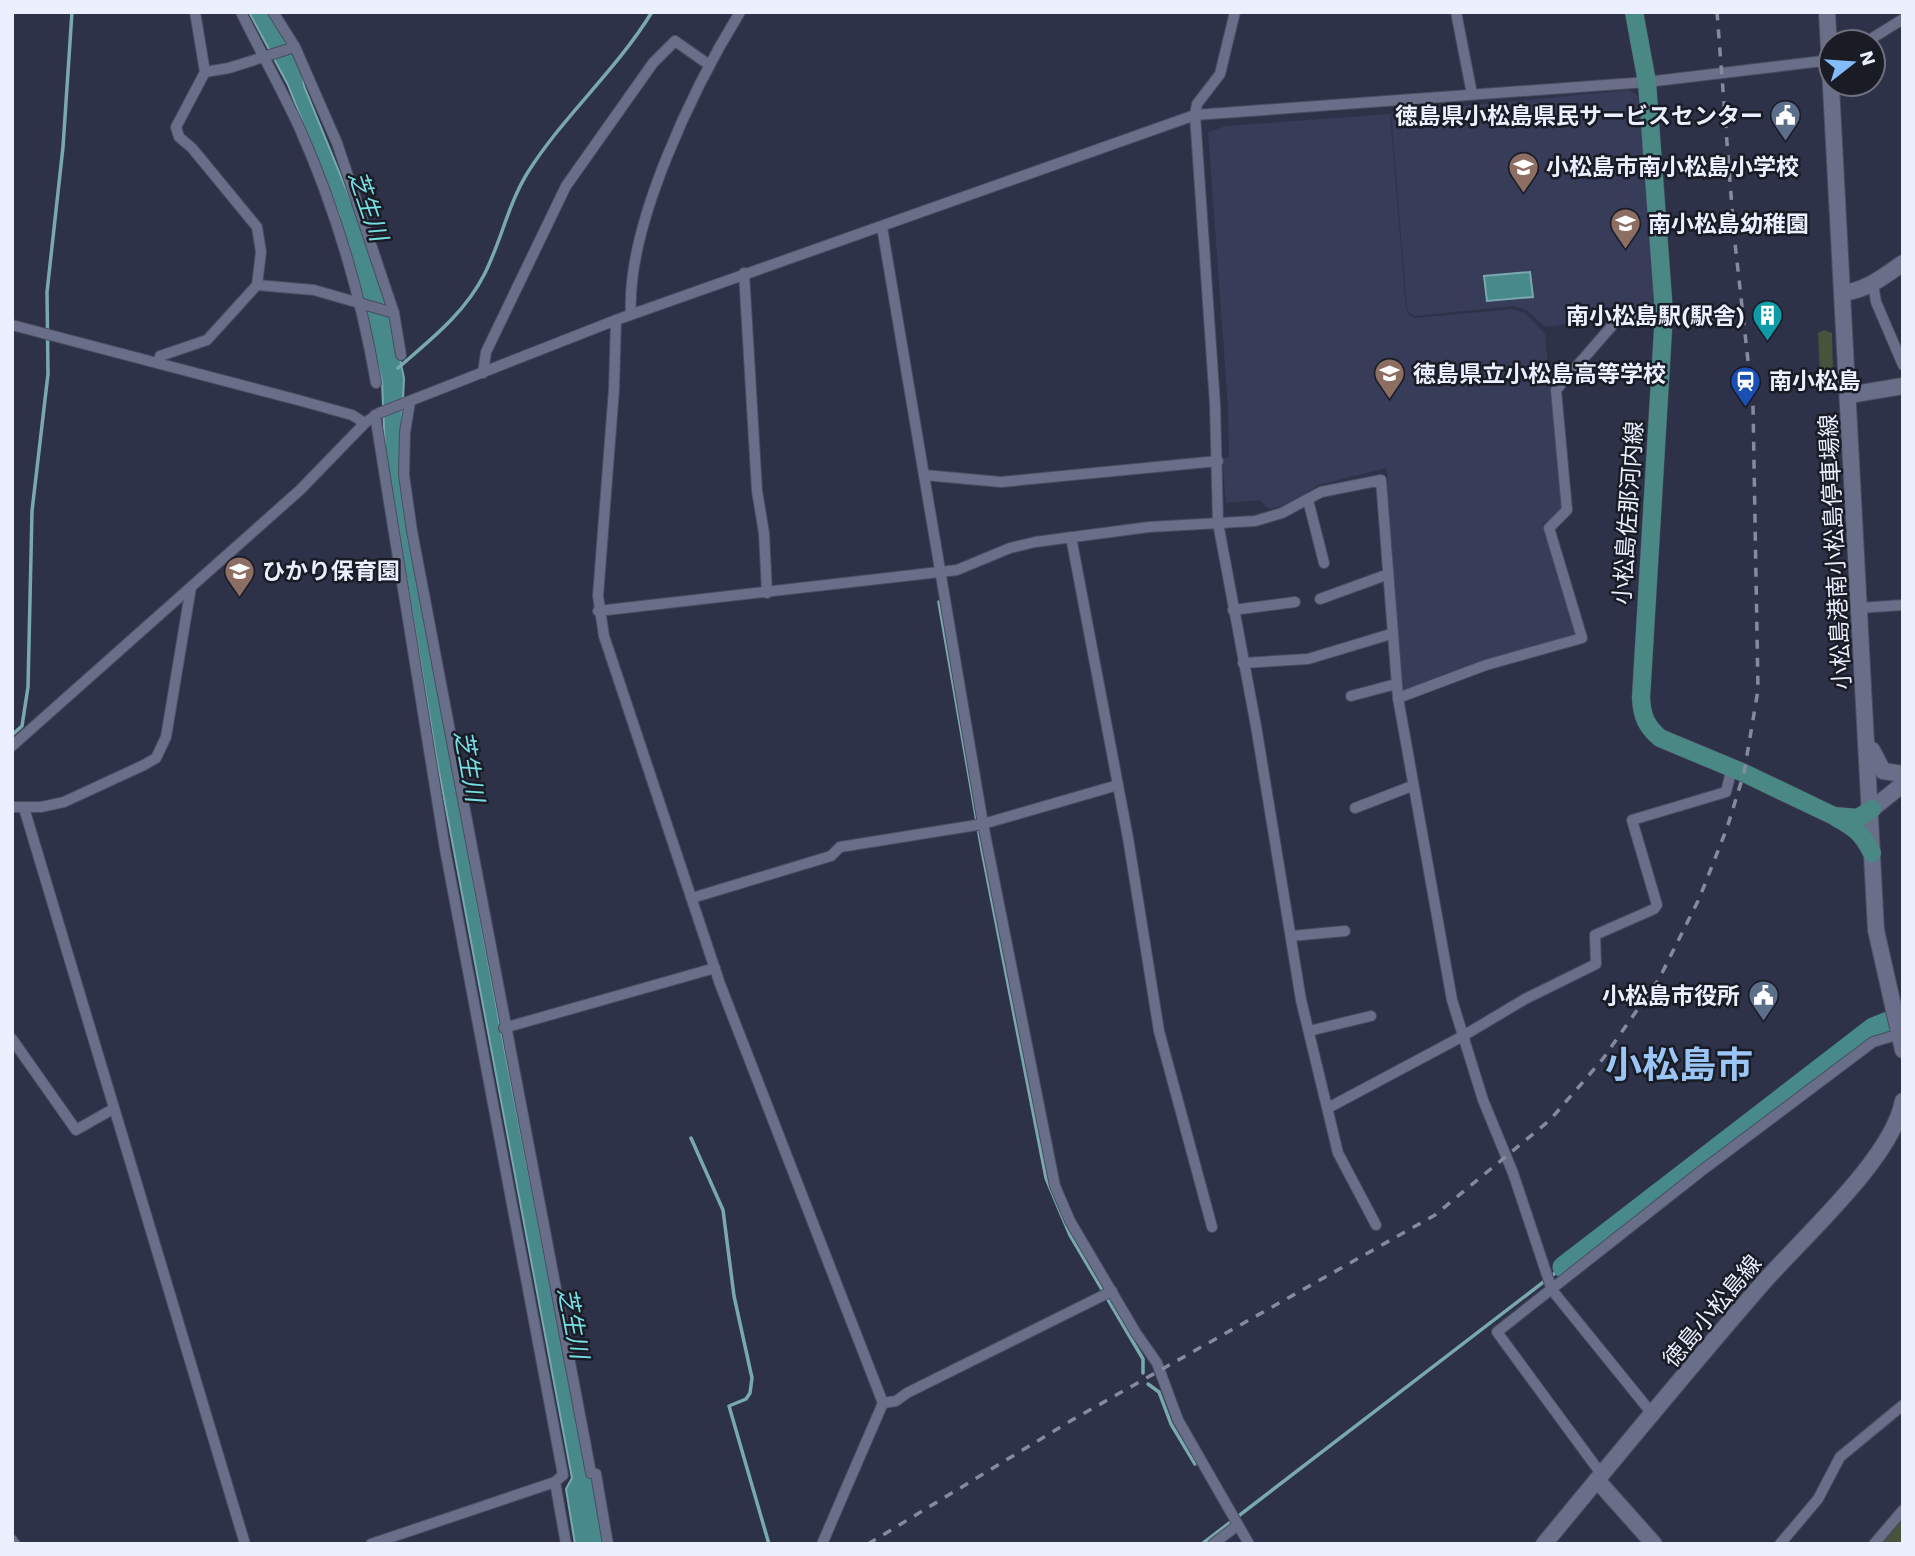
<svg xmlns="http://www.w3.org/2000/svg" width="1915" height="1556" font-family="'Work Sans','Noto Sans JP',sans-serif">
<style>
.built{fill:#373c58}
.grass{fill:#47543b}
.water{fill:#48898c;stroke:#79a8ae;stroke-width:2}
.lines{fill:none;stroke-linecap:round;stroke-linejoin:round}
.stream{stroke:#79a8ae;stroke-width:3.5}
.river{stroke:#48898c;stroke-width:21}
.street-casing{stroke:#494d61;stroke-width:12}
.secondary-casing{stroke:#494d61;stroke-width:18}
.primary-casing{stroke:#494d61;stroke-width:19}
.street{stroke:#696f89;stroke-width:10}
.secondary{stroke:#696f89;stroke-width:16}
.primary{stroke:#498885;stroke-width:18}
.rail{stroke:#868a9d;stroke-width:3.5;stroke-dasharray:9 9;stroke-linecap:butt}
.labels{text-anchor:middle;stroke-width:5;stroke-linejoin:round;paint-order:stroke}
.poi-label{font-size:23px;font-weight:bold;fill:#ebeffe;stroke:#191b25;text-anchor:start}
.street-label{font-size:23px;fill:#ebeffe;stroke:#191b25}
.water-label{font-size:24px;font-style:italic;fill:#78e0e5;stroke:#191b25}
.town-label{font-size:37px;font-weight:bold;fill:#9bc5f4;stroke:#191b25}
</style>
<rect width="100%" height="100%" fill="#2e3249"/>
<g class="built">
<polygon points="1629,90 1638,96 1646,160 1656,311 1546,327 1526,310 1514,306 1416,316 1410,314 1407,309 1391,113"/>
<polygon points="1390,114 1406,309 1409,315 1415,318 1513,309 1525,313 1545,334 1562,510 1543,524 1544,535 1549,540 1576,636 1485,660 1403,690 1390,553 1387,468 1318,485 1289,504 1269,509 1259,500 1226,503 1222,459 1229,457 1228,407 1208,132 1226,126"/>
</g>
<g class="grass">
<polygon points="1824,330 1832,333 1833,374 1820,375 1818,333"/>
<polygon points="1903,1519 1903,1544 1882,1544"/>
</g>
<g class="water">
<polygon points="249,12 269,12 302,69 304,86 374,257 392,322 404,378 402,423 410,535 500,1026 587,1471 593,1477 604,1544 575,1544 566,1489 572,1478 437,761 385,451 382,382 339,215 288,85"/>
<polygon points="1530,272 1533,297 1487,301 1484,276"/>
</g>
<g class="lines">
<g class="stream">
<path d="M 398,368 C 430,340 464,314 484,275 C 501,242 508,204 528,172 C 564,115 615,72 652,12"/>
<polyline points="939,602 982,850 1046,1178 1070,1235 1143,1359 1143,1373"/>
<polyline points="12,735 22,726 28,687 32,511 48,374 47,292 63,147 72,12"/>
<polyline points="691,1138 723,1210 734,1296 752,1378 750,1393 746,1399 729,1406 769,1544"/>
<polyline points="1148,1384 1159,1392 1171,1424 1195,1464"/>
<polyline points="1202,1544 1563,1267"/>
</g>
<polyline class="river" points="1563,1267 1873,1028 1903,1016"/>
<defs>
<g id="street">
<path d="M 241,12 C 260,51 281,88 299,127 C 335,208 361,296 376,383"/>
<polyline points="273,12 295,47"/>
<polyline points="1235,12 1220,74 1197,104 1195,115 1215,404 1218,523 1256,726 1301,1000 1338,1153 1376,1225"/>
<polyline points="1456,12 1472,94"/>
<polyline points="1866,42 1903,19"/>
<polyline points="205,72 229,68 295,47 337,143 394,313 314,290 257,285"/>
<polyline points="882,227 983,824 1055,1186 1070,1221 1136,1333 1157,1363 1178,1420 1249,1544"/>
<polyline points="744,273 757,491 764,533 767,593"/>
<polyline points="1873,284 1876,302 1903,365"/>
<polyline points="394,313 401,355"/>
<path d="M 631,314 C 626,226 694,87 740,12"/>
<polyline points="616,320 614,389 598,596 604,636 720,984 883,1403 822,1544"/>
<polyline points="12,325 298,400 352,415 365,423"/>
<polyline points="159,363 160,356 207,340 257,285 261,252 257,227 192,148 179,137 176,127 205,72 195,12"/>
<polyline points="483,373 486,352 566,186 653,63 675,41 708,64"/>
<polyline points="410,402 405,432 404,475 412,531 584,1436 591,1473 596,1474 608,1544"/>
<polyline points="375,415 445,849 563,1475 555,1482 566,1544"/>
<polyline points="924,475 1001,482 1218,461"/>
<polyline points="1308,500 1324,563"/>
<polyline points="1071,537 1128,838 1159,1031 1212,1227"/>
<polyline points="1320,599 1386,575"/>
<polyline points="1859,608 1903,605"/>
<polyline points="1233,610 1295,602"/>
<polyline points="598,611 957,570 1010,548 1035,542 1149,527 1255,521 1282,513 1321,492 1381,480 1398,698 1452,1000 1483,1100 1513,1173 1552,1290 1654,1416"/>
<polyline points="1243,663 1308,659 1391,634"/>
<polyline points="1351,696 1396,684"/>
<polyline points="1398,698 1486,665 1582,638 1549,528 1567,510 1556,390 1617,320 1664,313 1726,315"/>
<polyline points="12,746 300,490 365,423 379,413 616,320 1195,115 1647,82 1831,60"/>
<polyline points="12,807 41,807 64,802 144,765 156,758 166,737 191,587"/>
<polyline points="24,808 245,1544"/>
<polyline points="1355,808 1412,786"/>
<polyline points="692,898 831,856 840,847 983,824 1118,785"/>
<polyline points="1291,936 1345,931"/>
<polyline points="504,1028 715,968"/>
<polyline points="1309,1031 1371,1016"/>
<polyline points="12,1039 76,1130 113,1109"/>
<polyline points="1328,1108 1463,1036 1525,999 1596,964 1595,935 1654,909 1657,905 1632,820 1726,792 1732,768"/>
<polyline points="883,1403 896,1401 907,1393 1112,1291"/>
<polyline points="1602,1475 1497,1332 1700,1172 1873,1042 1900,1034"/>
<polyline points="12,1540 15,1544"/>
<polyline points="371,1544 555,1482"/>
<polyline points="1213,1544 1238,1525"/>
<polyline points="1780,1544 1818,1499 1840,1457 1903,1405"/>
<polyline points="1874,1544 1903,1510"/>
</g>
<g id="secondary">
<polyline points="1827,12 1876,930 1903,1050"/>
<path d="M 1843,293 C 1867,290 1883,277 1903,263"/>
<polyline points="1849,395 1903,386"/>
<polyline points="1872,750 1883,771 1903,774"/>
<polyline points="1872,809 1903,784"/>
<polyline points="1597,1480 1654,1544"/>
<path d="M 1544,1544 C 1616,1457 1688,1369 1762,1284 C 1802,1238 1892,1159 1903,1101"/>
</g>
<g id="primary">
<path d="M 1634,12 L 1647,82 L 1664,313 L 1641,698 C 1642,716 1646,726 1660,738 L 1744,773 L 1834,816 L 1858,818 L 1872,809"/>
<path d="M 1837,818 C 1854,827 1863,834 1872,853"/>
</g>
</defs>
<use href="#street" class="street-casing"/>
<use href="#secondary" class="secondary-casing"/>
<use href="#primary" class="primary-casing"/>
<use href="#street" class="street"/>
<use href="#secondary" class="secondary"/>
<use href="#primary" class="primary"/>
<polyline class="rail" points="868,1544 1072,1420 1435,1215 1550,1120 1602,1060 1659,979 1699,899 1727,828 1744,773 1758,690 1753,406 1734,234 1717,12"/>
</g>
<defs>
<symbol id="civic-pin" viewBox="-11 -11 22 30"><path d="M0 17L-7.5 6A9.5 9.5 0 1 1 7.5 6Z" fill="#5c6f8a" stroke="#191b25"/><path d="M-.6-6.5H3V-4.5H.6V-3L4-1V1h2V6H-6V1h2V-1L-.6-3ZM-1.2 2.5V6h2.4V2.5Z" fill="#fff"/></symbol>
<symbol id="school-pin" viewBox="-11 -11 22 30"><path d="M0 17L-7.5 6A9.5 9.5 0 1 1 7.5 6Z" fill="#8d6e63" stroke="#191b25"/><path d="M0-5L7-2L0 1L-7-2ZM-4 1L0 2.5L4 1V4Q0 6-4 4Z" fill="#fff"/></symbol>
<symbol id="building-pin" viewBox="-11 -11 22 30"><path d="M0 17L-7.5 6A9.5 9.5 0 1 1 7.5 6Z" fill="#0f9aa8" stroke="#191b25"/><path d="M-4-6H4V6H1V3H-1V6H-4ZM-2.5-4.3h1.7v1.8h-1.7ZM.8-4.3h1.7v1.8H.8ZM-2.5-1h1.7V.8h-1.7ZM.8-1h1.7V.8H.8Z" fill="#fff"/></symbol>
<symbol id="station-pin" viewBox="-11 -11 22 30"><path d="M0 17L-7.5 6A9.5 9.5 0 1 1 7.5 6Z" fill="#1a4fb4" stroke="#191b25"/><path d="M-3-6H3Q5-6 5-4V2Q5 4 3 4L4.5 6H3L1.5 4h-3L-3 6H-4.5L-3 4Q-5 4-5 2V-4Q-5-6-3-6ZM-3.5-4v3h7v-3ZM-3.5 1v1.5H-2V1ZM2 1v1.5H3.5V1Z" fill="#fff"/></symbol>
</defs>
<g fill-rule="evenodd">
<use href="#civic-pin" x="1768" y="98" width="35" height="47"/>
<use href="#school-pin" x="1506" y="150" width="35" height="47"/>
<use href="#school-pin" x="1608" y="206" width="35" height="47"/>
<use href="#building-pin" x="1750" y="298" width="35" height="47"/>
<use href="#school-pin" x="1372" y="356" width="35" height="47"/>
<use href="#station-pin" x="1728" y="364" width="35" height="47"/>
<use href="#school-pin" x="222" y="554" width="35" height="47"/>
<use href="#civic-pin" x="1746" y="978" width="35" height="47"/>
</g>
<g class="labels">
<g class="poi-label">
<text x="1763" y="124" text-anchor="end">徳島県小松島県民サービスセンター</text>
<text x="1546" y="175">小松島市南小松島小学校</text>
<text x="1648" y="232">南小松島幼稚園</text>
<text x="1745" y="324" text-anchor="end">南小松島駅(駅舎)</text>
<text x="1413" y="382">徳島県立小松島高等学校</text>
<text x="1769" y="389">南小松島</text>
<text x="262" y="579">ひかり保育園</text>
<text x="1740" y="1004" text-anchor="end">小松島市役所</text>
</g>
<g class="street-label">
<text transform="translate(1628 513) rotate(-86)" y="8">小松島佐那河内線</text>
<text transform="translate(1835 552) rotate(-93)" y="8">小松島港南小松島停車場線</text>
<text transform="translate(1712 1311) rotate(-50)" y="8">徳島小松島線</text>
</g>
<g class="water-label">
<text transform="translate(368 206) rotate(71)" y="8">芝生川</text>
<text transform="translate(469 766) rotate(80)" y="8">芝生川</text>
<text transform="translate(573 1323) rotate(79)" y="8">芝生川</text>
</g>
<g class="town-label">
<text x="1679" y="1078">小松島市</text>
</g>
</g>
<rect width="1915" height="1556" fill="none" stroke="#ebeffe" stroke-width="28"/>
<g transform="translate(1852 63) rotate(73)"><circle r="33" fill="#191b25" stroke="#6d707c" stroke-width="2"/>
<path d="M0-5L12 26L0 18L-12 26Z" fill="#83bcfb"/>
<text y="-10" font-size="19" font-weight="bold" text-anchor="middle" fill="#ebeffe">N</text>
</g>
</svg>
